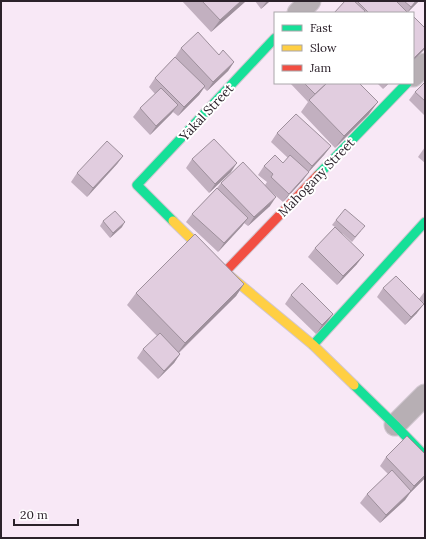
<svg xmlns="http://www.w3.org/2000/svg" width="426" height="539" font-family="Lora,serif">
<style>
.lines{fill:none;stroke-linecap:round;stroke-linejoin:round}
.street-casing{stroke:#d1c6d0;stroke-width:23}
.fast-casing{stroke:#d1c6d0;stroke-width:11}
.slow-casing{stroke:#d1c6d0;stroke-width:11}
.jam-casing{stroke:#d1c6d0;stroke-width:11}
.street{stroke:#b7afb4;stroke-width:21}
.fast{stroke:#16e098;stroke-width:9}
.slow{stroke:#ffcf43;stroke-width:9}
.jam{stroke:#f24e42;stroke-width:9}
.wall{fill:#c2b0c0}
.shaded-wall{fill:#9e909c}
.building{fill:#e1cddf;stroke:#9e909c}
.labels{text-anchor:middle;stroke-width:4;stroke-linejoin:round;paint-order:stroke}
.street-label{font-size:13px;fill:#2b212a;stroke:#fff}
</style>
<rect width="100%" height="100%" fill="#f8e8f6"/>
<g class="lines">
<defs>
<g id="street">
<polyline points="298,13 310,1"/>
<polyline points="413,76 425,64"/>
<polyline points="395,425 425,395"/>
</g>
<g id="fast">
<polyline points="318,175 407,83"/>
<polyline points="173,221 137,185 275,38"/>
<polyline points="313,345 425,222"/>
<polyline points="354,385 395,425 425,456"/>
</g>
<polyline id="slow" points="173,221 225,272 313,345 354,385"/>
<polyline id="jam" points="225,272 318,175"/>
</defs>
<use href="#street" class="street-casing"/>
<use href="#fast" class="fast-casing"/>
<use href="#slow" class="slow-casing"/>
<use href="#jam" class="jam-casing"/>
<use href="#street" class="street"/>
<use href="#fast" class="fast"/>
<use href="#slow" class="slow"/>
<use href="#jam" class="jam"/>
</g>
<g class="wall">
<polygon points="182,1 246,1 211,32"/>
<polygon points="255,1 270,1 261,9"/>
<polygon points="345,1 419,1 407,13 334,13"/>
<polygon points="181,48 219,55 234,62 228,71 207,91 204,88 199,95 178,116 173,112 150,135 133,117 140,108 155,94 149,87 155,78 175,57"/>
<polygon points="425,82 425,116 409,100 415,92"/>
<polygon points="290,83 359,83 369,114 335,148 301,112 308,102"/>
<polygon points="377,83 389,83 383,89"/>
<polygon points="277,133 331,146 324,155 309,171 303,180 283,202 269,190 270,206 248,226 244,223 242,226 218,252 186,222 192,214 217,188 221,183 265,185 267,182 258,175 264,166 283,163 288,158 271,142"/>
<polygon points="425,147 425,163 418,157"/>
<polygon points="123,156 117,164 87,197 71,182 77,173"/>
<polygon points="192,159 231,172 209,193 186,168"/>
<polygon points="336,220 361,231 352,242 342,233 357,264 337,285 308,257 315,248 335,227 332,225"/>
<polygon points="103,221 122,227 110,238 100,226"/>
<polygon points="244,284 236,296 179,353 180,354 174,363 158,379 137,358 143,349 157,336 127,305 136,293"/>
<polygon points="383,288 417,313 405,325 377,297"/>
<polygon points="425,291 425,304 419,299"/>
<polygon points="291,295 333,314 327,322 316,334 285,304"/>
<polygon points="425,454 425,478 410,493 405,500 380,523 360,503 367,494 388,474 380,466 386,457"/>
</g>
<g class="shaded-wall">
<polygon points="241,1 246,1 211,32 220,20"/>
<polygon points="267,1 270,1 261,9"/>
<polygon points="416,1 419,1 407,13 411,7"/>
<polygon points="425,47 425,49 413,61 413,59"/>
<polygon points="234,62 228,71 207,91 213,82"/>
<polygon points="388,83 389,83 383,89"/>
<polygon points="205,86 199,95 178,116 184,107"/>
<polygon points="378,102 369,114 335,148 344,136"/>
<polygon points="178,105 171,114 150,135 156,126"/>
<polygon points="331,146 324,155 306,175 312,166"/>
<polygon points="123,156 117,164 87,197 93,188"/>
<polygon points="237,163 231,172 209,193 215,184"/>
<polygon points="309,172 303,180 283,202 289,194"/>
<polygon points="276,197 270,206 248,226 254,217"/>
<polygon points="248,218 242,226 218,252 224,243"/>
<polygon points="125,222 122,227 110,238 113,233"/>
<polygon points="364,255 357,264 337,285 343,276"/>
<polygon points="244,284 236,296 176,355 185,343"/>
<polygon points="424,304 417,313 405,325 411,317"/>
<polygon points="333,314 327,322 316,334 322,325"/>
<polygon points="180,354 174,363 158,379 164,371"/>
<polygon points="425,475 425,478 410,493 405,500 380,523 386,515 410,492 414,486"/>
</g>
<g class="building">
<polygon points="202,1 241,1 220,20"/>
<polygon points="345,1 354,1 365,11 363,13 334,13"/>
<polygon points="357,1 396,1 407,12 406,13 369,13"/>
<polygon points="404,1 416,1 411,7"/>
<polygon points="413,16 425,28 425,47 414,58 413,57"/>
<polygon points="198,32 219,55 223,50 234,62 213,82 181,48"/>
<polygon points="175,57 205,86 184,107 155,78"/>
<polygon points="425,82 425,101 415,92"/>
<polygon points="304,83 327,83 315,94"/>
<polygon points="327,83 359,83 378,102 344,136 309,100"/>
<polygon points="161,88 178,105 156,126 140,108"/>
<polygon points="296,114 331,146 312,166 277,133"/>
<polygon points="214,139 237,163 215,184 192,159"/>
<polygon points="107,141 123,156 93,188 77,173"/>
<polygon points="275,155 283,163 290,155 309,172 289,194 271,177 273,174 264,166"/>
<polygon points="243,162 276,197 254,217 221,183"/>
<polygon points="217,188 248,218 224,243 192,214"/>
<polygon points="345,209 365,226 355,237 336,220"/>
<polygon points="115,211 125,222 113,233 103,221"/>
<polygon points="335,227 364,255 343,276 315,248"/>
<polygon points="195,234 244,284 185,343 136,293"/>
<polygon points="396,276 424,304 411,317 383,288"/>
<polygon points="302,283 333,314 322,325 291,295"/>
<polygon points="160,333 180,354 164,371 143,349"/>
<polygon points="407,436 425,454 425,475 414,486 386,457"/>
<polygon points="392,470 411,491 386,515 367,494"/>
</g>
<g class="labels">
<g class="street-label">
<text transform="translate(206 112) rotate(-47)" y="5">Yakal Street</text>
<text transform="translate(316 177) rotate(-46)" y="5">Mahogany Street</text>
</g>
</g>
<rect width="426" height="539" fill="none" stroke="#2b212a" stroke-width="4"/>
<rect x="274" y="12" width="140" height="72" fill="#ffffff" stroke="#aaa6aa"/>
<rect x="282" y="25" width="20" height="6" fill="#16e098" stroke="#aaa6aa"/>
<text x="310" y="32" font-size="12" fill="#2b212a">Fast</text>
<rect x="282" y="45" width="20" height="6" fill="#ffcf43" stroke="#aaa6aa"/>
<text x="310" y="52" font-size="12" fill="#2b212a">Slow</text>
<rect x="282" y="65" width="20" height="6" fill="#f24e42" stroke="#aaa6aa"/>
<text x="310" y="72" font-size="12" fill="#2b212a">Jam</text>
<path d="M14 519v6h64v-6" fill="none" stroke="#2b212a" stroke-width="2"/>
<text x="20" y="519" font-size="12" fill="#2b212a" stroke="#ffffff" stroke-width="3" paint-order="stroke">20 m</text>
</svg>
